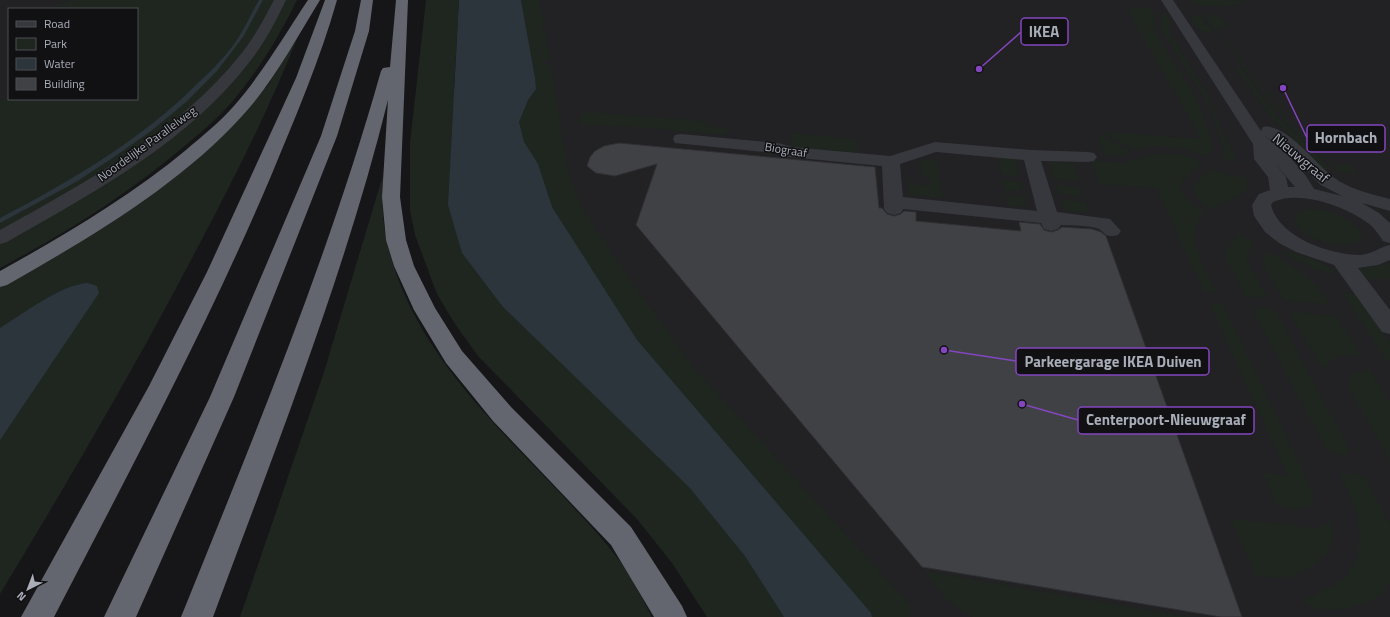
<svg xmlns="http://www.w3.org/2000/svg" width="1390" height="617" font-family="'Titillium Web',sans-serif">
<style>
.built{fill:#222225}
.green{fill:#1e261f}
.water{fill:#2c353c}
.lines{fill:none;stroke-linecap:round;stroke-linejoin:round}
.stream{fill:#2c353c;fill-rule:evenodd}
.building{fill:#404145;stroke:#303034}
.minor{fill:#37383d;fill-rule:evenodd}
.highway{fill:#63666e;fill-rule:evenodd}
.labels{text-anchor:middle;stroke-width:3;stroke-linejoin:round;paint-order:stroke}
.far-street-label{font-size:12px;fill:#a8adb8;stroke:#111113}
.street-label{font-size:14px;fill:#a8adb8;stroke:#111113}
.leader{fill:none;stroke:#8446be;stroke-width:1.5}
.callout-dot{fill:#8446be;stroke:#111113;stroke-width:1.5}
.callout{fill:#111113;stroke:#8446be;stroke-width:1.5}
.callout-label{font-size:15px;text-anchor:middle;font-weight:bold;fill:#a8adb8}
</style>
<rect width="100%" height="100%" fill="#161618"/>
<g class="built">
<polygon points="0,0 207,0 137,9 9,9 9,99 0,162"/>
<polygon points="483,0 1390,0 1390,617 812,617 494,191"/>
</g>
<g class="green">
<path d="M 70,0 L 277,0 C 265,19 252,46 238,62 C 173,137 84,184 0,235 L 0,101 L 9,96 L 9,99 L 137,99 L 137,9 L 78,9 L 57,6 Z"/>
<path d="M 284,0 L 297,0 C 279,37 258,71 232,102 C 219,117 203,131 187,144 C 130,193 66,233 0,268 L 0,242 L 202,108 Z"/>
<polygon points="426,0 459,0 454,88 535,76 521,0 540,0 541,5 537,6 537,9 542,9 544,25 540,26 540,29 545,29 550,60 545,60 545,65 551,65 568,172 580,203 600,235 643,298 695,369 911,606 910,617 707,617 672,563 637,519 478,356 455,324 437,294 415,235 410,210 410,143"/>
<polygon points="1190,0 1226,0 1390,11 1251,2 1222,7 1197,5"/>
<path d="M 1129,7 L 1151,8 L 1154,15 L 1153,29 L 1192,92 L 1201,110 L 1214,149 L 1208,156 C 1185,149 1159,141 1135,150 L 1101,131 L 1202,139 L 1128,12 L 1132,12 Z"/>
<polygon points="1160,11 1165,13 1171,22 1169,32 1207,94 1225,139 1240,163 1221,157 1224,154 1224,149 1207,102 1161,29"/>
<polygon points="1202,13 1220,17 1228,28 1216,28 1289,121 1334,166 1351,166 1360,173 1338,172 1287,123"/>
<polygon points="1199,14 1213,32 1200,31 1189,17"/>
<path d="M 298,36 C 265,120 223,200 181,279 C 124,386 63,490 0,594 L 0,287 L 235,123 L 268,85 Z"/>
<polygon points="1234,67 1240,67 1276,115 1330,169 1323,169 1271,116"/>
<polygon points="590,112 702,121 706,123 706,126 725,128 729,132 723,135 634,127 584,125 579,122 578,118 583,113"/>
<polygon points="792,133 857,139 857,153 790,147"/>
<polygon points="1096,133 1130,152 1119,156 1105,155"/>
<path d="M 1160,153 L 1179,154 L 1203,161 L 1182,181 L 1180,187 L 1186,199 L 1205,213 C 1180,235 1206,270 1217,293 L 1204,292 L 1156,188 L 1100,184 L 1090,160 L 1122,163 Z"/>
<polygon points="998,157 1015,159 1019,176 1001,174"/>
<polygon points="920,159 938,161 942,198 908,195 907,177 910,178 910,184 931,186 931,180 928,179 928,177 922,176"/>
<polygon points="1049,161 1073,163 1079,181 1054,179"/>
<polygon points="1210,169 1232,176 1247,177 1248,186 1239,196 1211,209 1200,201 1193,191 1195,184"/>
<path d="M 383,175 C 382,196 382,218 386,238 C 409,345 491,420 563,496 C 582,517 602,537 619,560 C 632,577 642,598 652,617 L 240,617 L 324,372 Z"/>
<polygon points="1002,180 1021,182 1023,191 1004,190"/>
<polygon points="1056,185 1081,187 1084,196 1059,194"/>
<polygon points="1005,195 1025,197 1027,207 1008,206"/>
<polygon points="1060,200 1086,202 1090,213 1064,210"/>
<path d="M 1312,209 C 1330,211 1353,217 1362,235 L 1361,240 C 1343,252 1297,239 1294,216 L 1303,210 Z"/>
<polygon points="1239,234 1255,244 1247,256 1248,262 1267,298 1245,296 1228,263 1225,254 1231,243"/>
<path d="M 1279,251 C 1300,252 1323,260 1338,274 L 1313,269 Z"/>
<path d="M 1270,252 C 1299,270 1312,276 1331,305 L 1283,300 L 1263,264 L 1265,255 Z"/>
<polygon points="1390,264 1390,279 1365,279 1359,268"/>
<polygon points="1343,293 1356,294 1390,344 1390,361 1386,360"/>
<path d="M 1209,303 L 1223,304 L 1313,492 C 1318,515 1287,510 1275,503 L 1262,472 L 1288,476 Z"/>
<path d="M 1251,307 L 1274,309 L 1350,450 L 1346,455 C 1336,455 1330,453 1324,445 Z"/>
<path d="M 1289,311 L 1336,316 L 1361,356 C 1344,355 1334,352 1325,368 L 1321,367 Z"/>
<path d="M 1370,370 L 1390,403 L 1390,460 L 1347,385 C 1353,372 1357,372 1370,370 Z"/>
<polygon points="1340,473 1354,473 1365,478 1390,524 1390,581 1384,591 1367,603 1338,610 1317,609 1307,605 1305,600 1344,579 1358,557 1359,532 1356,510"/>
<polygon points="1231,519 1287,524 1315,529 1330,522 1334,536 1328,552 1312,566 1292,577 1256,577"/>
<polygon points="924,571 1188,617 972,617 945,598"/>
</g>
<g class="water">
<polygon points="459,0 521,0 535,78 536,89 528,100 519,122 524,142 538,164 552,207 637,340 871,613 872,617 784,617 745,556 689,487 503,307 462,253 448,205"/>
<path d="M 88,283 L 97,286 L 99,293 L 0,440 L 0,328 C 23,314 62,284 88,283 Z"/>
</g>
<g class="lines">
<path class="stream" d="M 259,0 L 263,0 L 243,37 L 217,71 L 186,102 L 151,131 L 114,157 L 76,182 L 0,223 L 0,218 C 71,181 141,140 198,83 C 213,69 229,53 240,35 C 247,24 252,12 259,0 Z"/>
</g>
<polygon class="building" points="619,143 875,167 879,208 882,208 887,214 894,216 901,214 904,211 916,212 916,221 1021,231 1019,222 1040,224 1044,230 1051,232 1058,230 1062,227 1092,229 1101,232 1106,236 1242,617 1221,617 922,567 636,225 657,164 615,176 596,173 587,166 590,157 595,151 604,146"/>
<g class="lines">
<g class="minor">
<path d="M 274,0 L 286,0 C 276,21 265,42 251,60 C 189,142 94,192 7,242 L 0,244 L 0,230 C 86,182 178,133 241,54 C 254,38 264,19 274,0 Z"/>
<path d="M 1161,0 L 1173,0 L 1261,131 L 1263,127 C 1285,122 1317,165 1333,177 C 1349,189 1371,194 1390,199 L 1390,211 L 1362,203 L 1379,213 L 1390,223 L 1390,243 L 1383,241 C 1378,233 1373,226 1365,221 C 1343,205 1298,190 1273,202 L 1271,205 C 1279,238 1331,255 1361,255 C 1372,254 1380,247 1390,245 L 1390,260 L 1378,265 L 1358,268 L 1390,310 L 1390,334 L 1382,332 L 1334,265 L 1296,252 L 1279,243 L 1265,232 L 1254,216 L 1252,205 L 1259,194 L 1270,190 L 1268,177 L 1254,159 L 1253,144 ZM 1264,135 L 1292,156 L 1321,185 L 1342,196 L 1314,189 L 1306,176 L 1289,156 ZM 1274,162 L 1295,187 L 1288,187 L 1286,177 Z"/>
<path d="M 681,134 L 778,143 L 792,147 L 890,156 L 935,142 L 1031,150 L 1088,152 L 1094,153 L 1097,157 L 1094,161 L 1088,162 L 1041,161 L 1057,212 L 1110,219 L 1121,231 L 1118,235 C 1103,239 1106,231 1096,228 C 1085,225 1072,226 1061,225 L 1058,229 L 1051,231 L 1044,229 L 1041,223 L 903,209 L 901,213 L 894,215 L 887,213 L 884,209 L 882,166 L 789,157 L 775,153 L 675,143 L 673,139 L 675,135 ZM 936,152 L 1024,160 L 1037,211 L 903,197 L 900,164 Z"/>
</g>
<g class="highway">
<path d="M 308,0 L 320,0 C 296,39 274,81 243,115 C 179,186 89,238 7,285 L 0,287 L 0,271 C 65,235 129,197 186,150 C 202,136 219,123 233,107 C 262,74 284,36 308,0 Z"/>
<path d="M 325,0 L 337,0 C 320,60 295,118 271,176 C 207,327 129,472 54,617 L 21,617 L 149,386 L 207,272 L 296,78 Z"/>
<polygon points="361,0 373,0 369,31 337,136 234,397 136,617 104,617 210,397 321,136 355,31"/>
<path d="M 396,0 L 408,0 L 400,197 L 406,240 L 414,266 L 435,308 L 462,351 L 511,407 L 631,527 L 682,606 L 687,617 L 654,617 L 611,545 L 493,421 L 446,363 L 414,310 L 394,266 L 386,240 L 382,197 L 388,100 C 344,277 276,447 213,617 L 181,617 C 254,436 328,259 381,71 L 383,68 L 390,67 Z"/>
</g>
</g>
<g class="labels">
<g class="far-street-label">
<text transform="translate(147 144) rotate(-36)" y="4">Noordelijke Parallelweg</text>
<text transform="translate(786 150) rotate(9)" y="4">Biograaf</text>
</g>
<g class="street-label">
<text transform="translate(1301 158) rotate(40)" y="5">Nieuwgraaf</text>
</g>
</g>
<path class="leader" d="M979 69L1021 32M1283 88L1307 138M944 350L1016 361M1022 404L1078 420"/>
<g class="callout-dot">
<circle cx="979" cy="69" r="4"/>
<circle cx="1283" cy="88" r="4"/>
<circle cx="944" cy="350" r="4"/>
<circle cx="1022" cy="404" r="4"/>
</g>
<g class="callout">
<rect x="1021" y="18" width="47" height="27" rx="4"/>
<rect x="1307" y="125" width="78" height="27" rx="4"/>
<rect x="1016" y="348" width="193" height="27" rx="4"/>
<rect x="1078" y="407" width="176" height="27" rx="4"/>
</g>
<g class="callout-label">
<text x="1044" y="37">IKEA</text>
<text x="1346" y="143">Hornbach</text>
<text x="1113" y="367">Parkeergarage IKEA Duiven</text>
<text x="1166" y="425">Centerpoort-Nieuwgraaf</text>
</g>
<rect x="8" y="8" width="130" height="92" fill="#111113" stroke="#4d4f55"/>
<rect x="16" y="21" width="20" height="6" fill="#37383d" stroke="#4d4f55"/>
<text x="44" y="28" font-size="12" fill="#a8adb8">Road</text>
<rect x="16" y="38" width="20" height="12" fill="#1e261f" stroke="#4d4f55"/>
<text x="44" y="48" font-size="12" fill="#a8adb8">Park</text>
<rect x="16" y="58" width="20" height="12" fill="#2c353c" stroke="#4d4f55"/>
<text x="44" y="68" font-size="12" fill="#a8adb8">Water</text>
<rect x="16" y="78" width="20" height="12" fill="#404145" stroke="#4d4f55"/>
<text x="44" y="88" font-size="12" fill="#a8adb8">Building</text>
<g transform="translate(28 589) rotate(222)" stroke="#111113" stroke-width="3" paint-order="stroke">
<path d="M0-3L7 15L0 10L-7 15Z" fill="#a8adb8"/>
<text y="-6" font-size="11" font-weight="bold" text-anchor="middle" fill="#a8adb8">N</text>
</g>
</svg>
